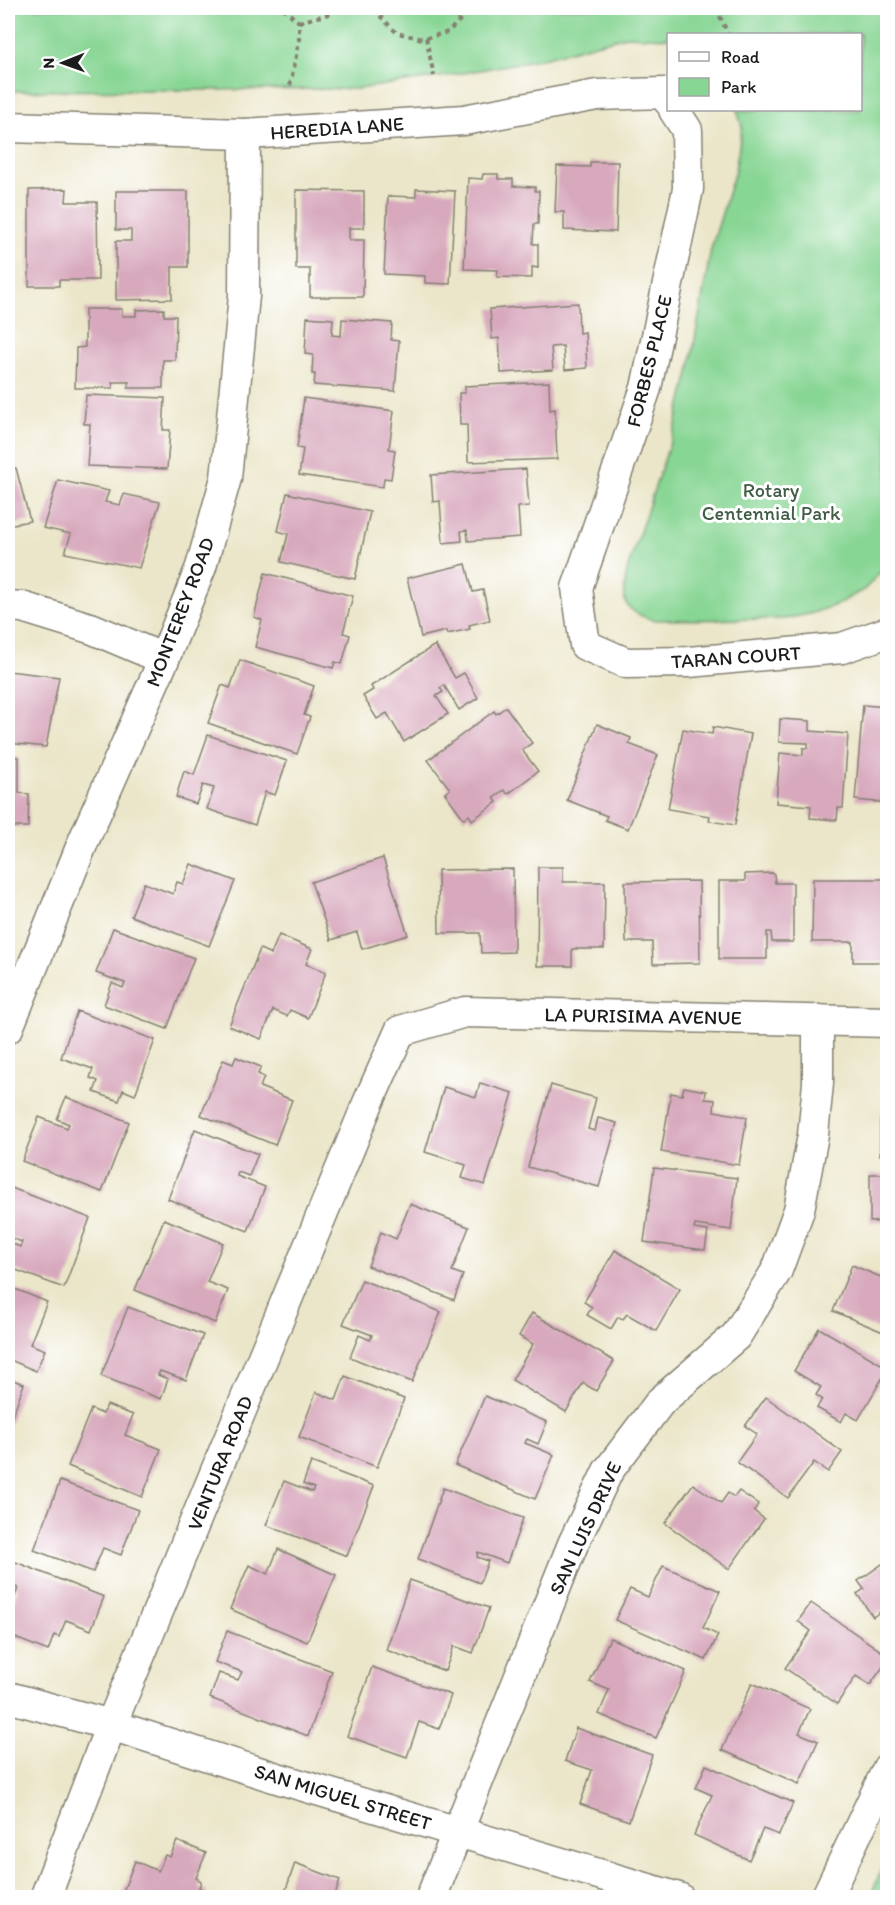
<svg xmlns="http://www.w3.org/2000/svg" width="895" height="1905" font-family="Itim,sans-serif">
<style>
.green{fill:#88d694;stroke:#527958;stroke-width:1.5}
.building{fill:#d8a9bd}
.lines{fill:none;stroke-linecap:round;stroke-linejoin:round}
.street-casing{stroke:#848172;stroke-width:33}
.path{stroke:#848172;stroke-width:4;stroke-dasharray:4.5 4.5;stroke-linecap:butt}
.street{stroke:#fff;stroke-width:30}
.labels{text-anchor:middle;stroke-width:6;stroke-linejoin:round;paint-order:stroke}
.street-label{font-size:20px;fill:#1c1c1c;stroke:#fff}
.park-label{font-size:20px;fill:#425d46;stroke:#fff}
</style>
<rect width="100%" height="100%" fill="#fff"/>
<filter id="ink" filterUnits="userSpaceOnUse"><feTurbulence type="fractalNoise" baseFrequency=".0167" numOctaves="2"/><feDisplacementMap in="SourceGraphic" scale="12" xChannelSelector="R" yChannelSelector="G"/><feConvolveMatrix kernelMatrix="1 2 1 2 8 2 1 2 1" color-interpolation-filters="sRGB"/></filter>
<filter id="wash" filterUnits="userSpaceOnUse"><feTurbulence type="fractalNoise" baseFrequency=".008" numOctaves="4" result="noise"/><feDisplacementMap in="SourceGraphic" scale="24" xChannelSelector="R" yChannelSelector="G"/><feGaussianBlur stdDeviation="1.35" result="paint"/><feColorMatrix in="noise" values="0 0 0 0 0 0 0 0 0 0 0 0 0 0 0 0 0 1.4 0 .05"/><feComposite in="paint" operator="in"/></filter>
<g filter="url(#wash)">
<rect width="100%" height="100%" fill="#ebe6c9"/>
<g class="green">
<path d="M 8,8 L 887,8 L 887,565 L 865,589 L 838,604 L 810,614 L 784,619 L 653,620 C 620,610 621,599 628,567 L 675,428 L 689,373 L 711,249 L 735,171 L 742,127 L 737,110 L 860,110 L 860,34 L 668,34 L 668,38 L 626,36 L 539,59 L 447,76 L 357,89 L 8,91 Z"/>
<polygon points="887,1856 887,1897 870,1897"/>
</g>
<g id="blocks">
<g class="building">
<polygon points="590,162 618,162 616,232 564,230 564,212 555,212 557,166 590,167"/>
<polygon points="483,174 498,174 498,179 513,179 513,186 535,187 535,191 539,191 538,224 534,224 533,244 538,244 538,268 532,267 532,278 497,277 498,270 464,269 468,178 482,179"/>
<polygon points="67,189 66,202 97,202 98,280 59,280 59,286 29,286 29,190"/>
<polygon points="416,189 455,191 450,284 425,283 425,276 384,274 388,196 416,197"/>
<polygon points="296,190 364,191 364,228 349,228 349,240 364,240 363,297 310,297 310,269 296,269"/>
<polygon points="116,191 188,191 188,267 172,267 172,299 116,300 116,241 131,241 131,230 116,230"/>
<polygon points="8,192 13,192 12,215 8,215"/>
<polygon points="8,225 12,225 11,280 8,280"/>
<polygon points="578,303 579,333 585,332 587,368 565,370 563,346 551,347 553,370 501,373 499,338 492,339 490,309"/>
<polygon points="85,309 122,309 122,316 136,316 136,310 164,309 164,316 176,316 175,360 163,360 163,388 128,388 129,382 112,382 113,388 75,388 76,348 85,347"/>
<polygon points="307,317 333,319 332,335 341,336 342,319 392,323 391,340 399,341 395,391 314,385 315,374 312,374 313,355 305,354"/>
<polygon points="549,382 550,410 555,409 557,459 468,462 467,425 460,425 459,393 465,393 465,386"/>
<polygon points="86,395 165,398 163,430 170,430 167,469 87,466 90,424 84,424"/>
<polygon points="304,398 394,411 389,449 395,450 391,479 384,478 383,487 299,475 303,449 297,448"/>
<polygon points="16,468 30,521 8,525 8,469"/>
<polygon points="526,469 529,506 518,507 520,537 468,541 467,530 461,531 462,541 443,543 440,501 433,502 431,475"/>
<polygon points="58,480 109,491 105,502 120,505 124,494 160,502 139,568 65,553 71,534 43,528"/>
<polygon points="287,493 370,512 355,579 281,562 288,534 278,531"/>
<polygon points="466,564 473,592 483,590 490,620 469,625 470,629 447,634 446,631 421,637 407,578"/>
<polygon points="265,573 353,596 343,633 350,635 342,664 335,662 333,668 255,647 262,620 254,617"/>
<polygon points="435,645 455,678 464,673 478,698 459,710 444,685 440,688 443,692 436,696 448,714 404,742 387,713 377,719 363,696 373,690 371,686"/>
<polygon points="240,660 314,686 304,715 310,717 297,754 208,723 222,685 230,688"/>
<polygon points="8,671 59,677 46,747 8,743"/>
<polygon points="863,705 888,707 888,803 855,800"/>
<polygon points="506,707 532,743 522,750 538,771 508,794 504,790 494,798 497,802 472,820 469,815 464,819 445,793 450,789 428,760 494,711 496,714"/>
<polygon points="780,719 810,721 810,731 848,734 843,808 838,808 837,820 810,818 811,806 776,803 780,753 803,755 803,748 808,748 808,743 779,742"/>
<polygon points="597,724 631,738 629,744 658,755 628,829 605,820 607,816 567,800"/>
<polygon points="713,727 751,734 735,825 709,821 710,816 668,809 683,729 712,734"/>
<polygon points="208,735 287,761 275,795 265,792 255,825 207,809 214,788 203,785 196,804 176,797 184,771 194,775"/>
<polygon points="8,757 19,757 19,793 29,794 28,827 8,827"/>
<polygon points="383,858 408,935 362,949 357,932 331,940 311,882"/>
<polygon points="191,864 235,881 209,946 131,916 144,883 173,894 177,882 183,884"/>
<polygon points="538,867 563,867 563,882 605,882 604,949 572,949 572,966 537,966"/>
<polygon points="513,869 514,952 481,953 480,933 439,933 438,870"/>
<polygon points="772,873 774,874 775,883 793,883 793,942 772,942 771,932 767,932 767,959 719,959 719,881 745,881 745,874"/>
<polygon points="813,879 888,879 886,962 853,962 853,942 812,942"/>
<polygon points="699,881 700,963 653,964 652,942 626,942 625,882"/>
<polygon points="113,928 194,958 167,1029 104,1005 112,983 123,988 125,983 96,973"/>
<polygon points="279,935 312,949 306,964 326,972 308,1018 290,1010 287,1016 273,1010 261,1039 229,1026 260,949 271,954"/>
<polygon points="77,1011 155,1040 135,1095 123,1090 119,1101 94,1092 98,1081 90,1078 93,1069 61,1058"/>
<polygon points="236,1057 261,1067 258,1074 264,1077 260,1087 292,1100 275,1145 201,1115 223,1060 233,1064"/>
<polygon points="480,1083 513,1093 485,1185 462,1178 466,1165 425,1152 444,1087 476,1097"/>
<polygon points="551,1085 596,1098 588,1129 595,1131 598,1118 617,1123 599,1187 528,1167"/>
<polygon points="684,1087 706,1091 705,1099 715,1100 714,1111 747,1117 739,1165 661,1152 671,1093 682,1095"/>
<polygon points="66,1097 129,1122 102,1192 22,1161 39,1117 67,1128 69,1124 57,1119"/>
<rect x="880" y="1119" width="8" height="36"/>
<polygon points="195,1129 258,1154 249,1176 238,1172 237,1176 265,1187 248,1231 168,1199"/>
<polygon points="654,1168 737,1178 731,1230 695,1225 694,1229 708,1231 705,1250 644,1242"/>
<polygon points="870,1174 888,1174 888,1221 870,1222"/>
<polygon points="9,1187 90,1218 64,1288 8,1267 9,1242 20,1247 22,1242 8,1237 8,1192"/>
<polygon points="410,1204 469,1227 452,1271 463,1275 454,1300 368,1266 381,1232 396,1239"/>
<polygon points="164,1219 223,1243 207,1282 228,1290 215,1323 135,1290"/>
<polygon points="615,1250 680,1289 656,1331 627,1314 623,1319 618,1317 611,1329 587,1315 592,1307 584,1302"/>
<polygon points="852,1265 888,1280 888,1334 833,1311"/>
<polygon points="362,1280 441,1312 412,1382 350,1357 359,1335 370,1340 372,1335 343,1324"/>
<polygon points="8,1286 47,1302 30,1344 45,1350 36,1371 8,1359"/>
<polygon points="128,1307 203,1335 186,1380 160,1371 158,1375 168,1379 161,1399 101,1376"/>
<polygon points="532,1313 614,1361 596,1391 583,1383 566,1412 512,1380 533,1344 519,1336"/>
<polygon points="819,1328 888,1368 858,1420 846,1413 841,1422 817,1408 822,1399 816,1395 821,1387 794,1371"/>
<polygon points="345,1376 404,1399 377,1467 299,1437 316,1392 336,1400"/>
<polygon points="8,1378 24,1384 8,1428"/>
<polygon points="485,1396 547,1422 538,1444 527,1439 525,1443 554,1455 535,1499 455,1465"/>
<polygon points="766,1397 842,1452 828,1472 814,1462 788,1498 737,1462 757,1434 745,1426"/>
<polygon points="107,1405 133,1415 125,1435 161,1449 142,1497 68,1466 91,1409 103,1414"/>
<polygon points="311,1462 374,1486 347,1556 266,1525 284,1481 312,1492 314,1488 303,1484"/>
<polygon points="60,1481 138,1510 121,1555 103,1548 93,1572 34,1550"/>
<polygon points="693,1484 721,1503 728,1493 734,1497 739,1491 758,1504 754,1511 764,1519 729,1569 665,1523"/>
<polygon points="443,1488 523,1518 507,1563 478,1552 477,1557 488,1561 480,1583 418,1559"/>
<polygon points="278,1549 336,1575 307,1642 230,1609 249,1565 268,1574"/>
<polygon points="8,1559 104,1597 91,1630 66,1620 59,1637 54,1635 48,1651 8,1635 8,1615 18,1588 8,1584"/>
<polygon points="888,1560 888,1614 884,1609 873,1617 857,1594 864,1589 858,1581"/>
<polygon points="663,1566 720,1591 703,1628 718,1635 706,1660 615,1620 630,1589 648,1597"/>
<polygon points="410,1580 489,1608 473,1653 454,1646 445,1671 386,1650"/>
<polygon points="811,1603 888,1656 888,1660 870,1685 856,1676 837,1704 785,1668 811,1631 798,1621"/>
<polygon points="227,1631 332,1671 308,1736 210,1698 219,1673 238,1680 242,1672 215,1662"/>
<polygon points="610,1638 686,1671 656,1738 599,1714 609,1690 590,1682"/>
<polygon points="372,1667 451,1695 439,1729 419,1722 407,1757 347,1736"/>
<polygon points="752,1683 810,1709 799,1733 818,1741 799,1784 722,1750"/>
<polygon points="576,1728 652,1755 629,1821 580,1804 592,1770 565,1761"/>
<polygon points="706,1765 793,1803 779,1835 763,1829 749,1860 694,1835 712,1795 696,1788"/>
<polygon points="177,1841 206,1853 196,1878 201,1881 199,1888 207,1891 204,1898 129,1898 122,1894 135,1861 158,1871 165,1855 170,1857"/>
<polygon points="295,1863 340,1880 334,1898 283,1898"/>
</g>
</g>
</g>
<g filter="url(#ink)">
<use href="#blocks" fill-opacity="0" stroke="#848172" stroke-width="1.5"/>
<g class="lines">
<defs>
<g id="street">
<polyline points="674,110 687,130 688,189 646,388 577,588 585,645 626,663 689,662 842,648 888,632"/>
<polyline points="8,127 245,134 464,120 597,95 664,93 668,100"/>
<polyline points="8,606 22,607 93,629 164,659"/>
<polyline points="8,1028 83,842 164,659 201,567 226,478 244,296 245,134"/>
<polyline points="8,1697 111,1725 277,1778 679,1898"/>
<polyline points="45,1898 111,1725 368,1103 400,1031 465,1012 888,1022"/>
<polyline points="431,1898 573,1544 608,1471 661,1401 736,1336 777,1270 799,1210 813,1135 818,1083 818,1020"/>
<polyline points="826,1898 888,1768"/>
</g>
</defs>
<use href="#street" class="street-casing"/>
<g class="path">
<polyline points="283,8 299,22 299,41 290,86"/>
<polyline points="376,8 378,14 397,33 423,39 448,32 467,13 468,8"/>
<polyline points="716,8 728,34"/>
<polyline points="299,22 329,14 336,8"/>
<polyline points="426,38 434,76"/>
</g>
<use href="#street" class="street"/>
</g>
</g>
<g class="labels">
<g class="street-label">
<text transform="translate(337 128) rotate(-4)" y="7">HEREDIA LANE</text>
<text transform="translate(649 361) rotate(-76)" y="7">FORBES PLACE</text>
<text transform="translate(180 612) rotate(-69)" y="7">MONTEREY ROAD</text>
<text transform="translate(736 657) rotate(-4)" y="7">TARAN COURT</text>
<text transform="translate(643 1016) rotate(1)" y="7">LA PURISIMA AVENUE</text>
<text transform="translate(220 1463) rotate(-68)" y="7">VENTURA ROAD</text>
<text transform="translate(585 1528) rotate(-65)" y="7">SAN LUIS DRIVE</text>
<text transform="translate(343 1797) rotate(17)" y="7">SAN MIGUEL STREET</text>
</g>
<g class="park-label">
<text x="771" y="497">Rotary<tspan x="771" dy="23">Centennial Park</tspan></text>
</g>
</g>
<rect width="895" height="1905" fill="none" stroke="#fff" stroke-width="30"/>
<rect x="667" y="33" width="195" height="78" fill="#ffffff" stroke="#a4a4a4" stroke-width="1.5"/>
<rect x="679" y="52" width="30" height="9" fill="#ffffff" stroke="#a4a4a4" stroke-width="1.5"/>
<text x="721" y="63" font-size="18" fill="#1c1c1c">Road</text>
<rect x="679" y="78" width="30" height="18" fill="#88d694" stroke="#a4a4a4" stroke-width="1.5"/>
<text x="721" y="93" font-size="18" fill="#1c1c1c">Park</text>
<g transform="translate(63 63) rotate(269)" stroke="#ffffff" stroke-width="4.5" paint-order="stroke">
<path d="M0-4.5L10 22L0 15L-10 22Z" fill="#1c1c1c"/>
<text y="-9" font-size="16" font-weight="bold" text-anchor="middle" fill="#1c1c1c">N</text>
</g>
</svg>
